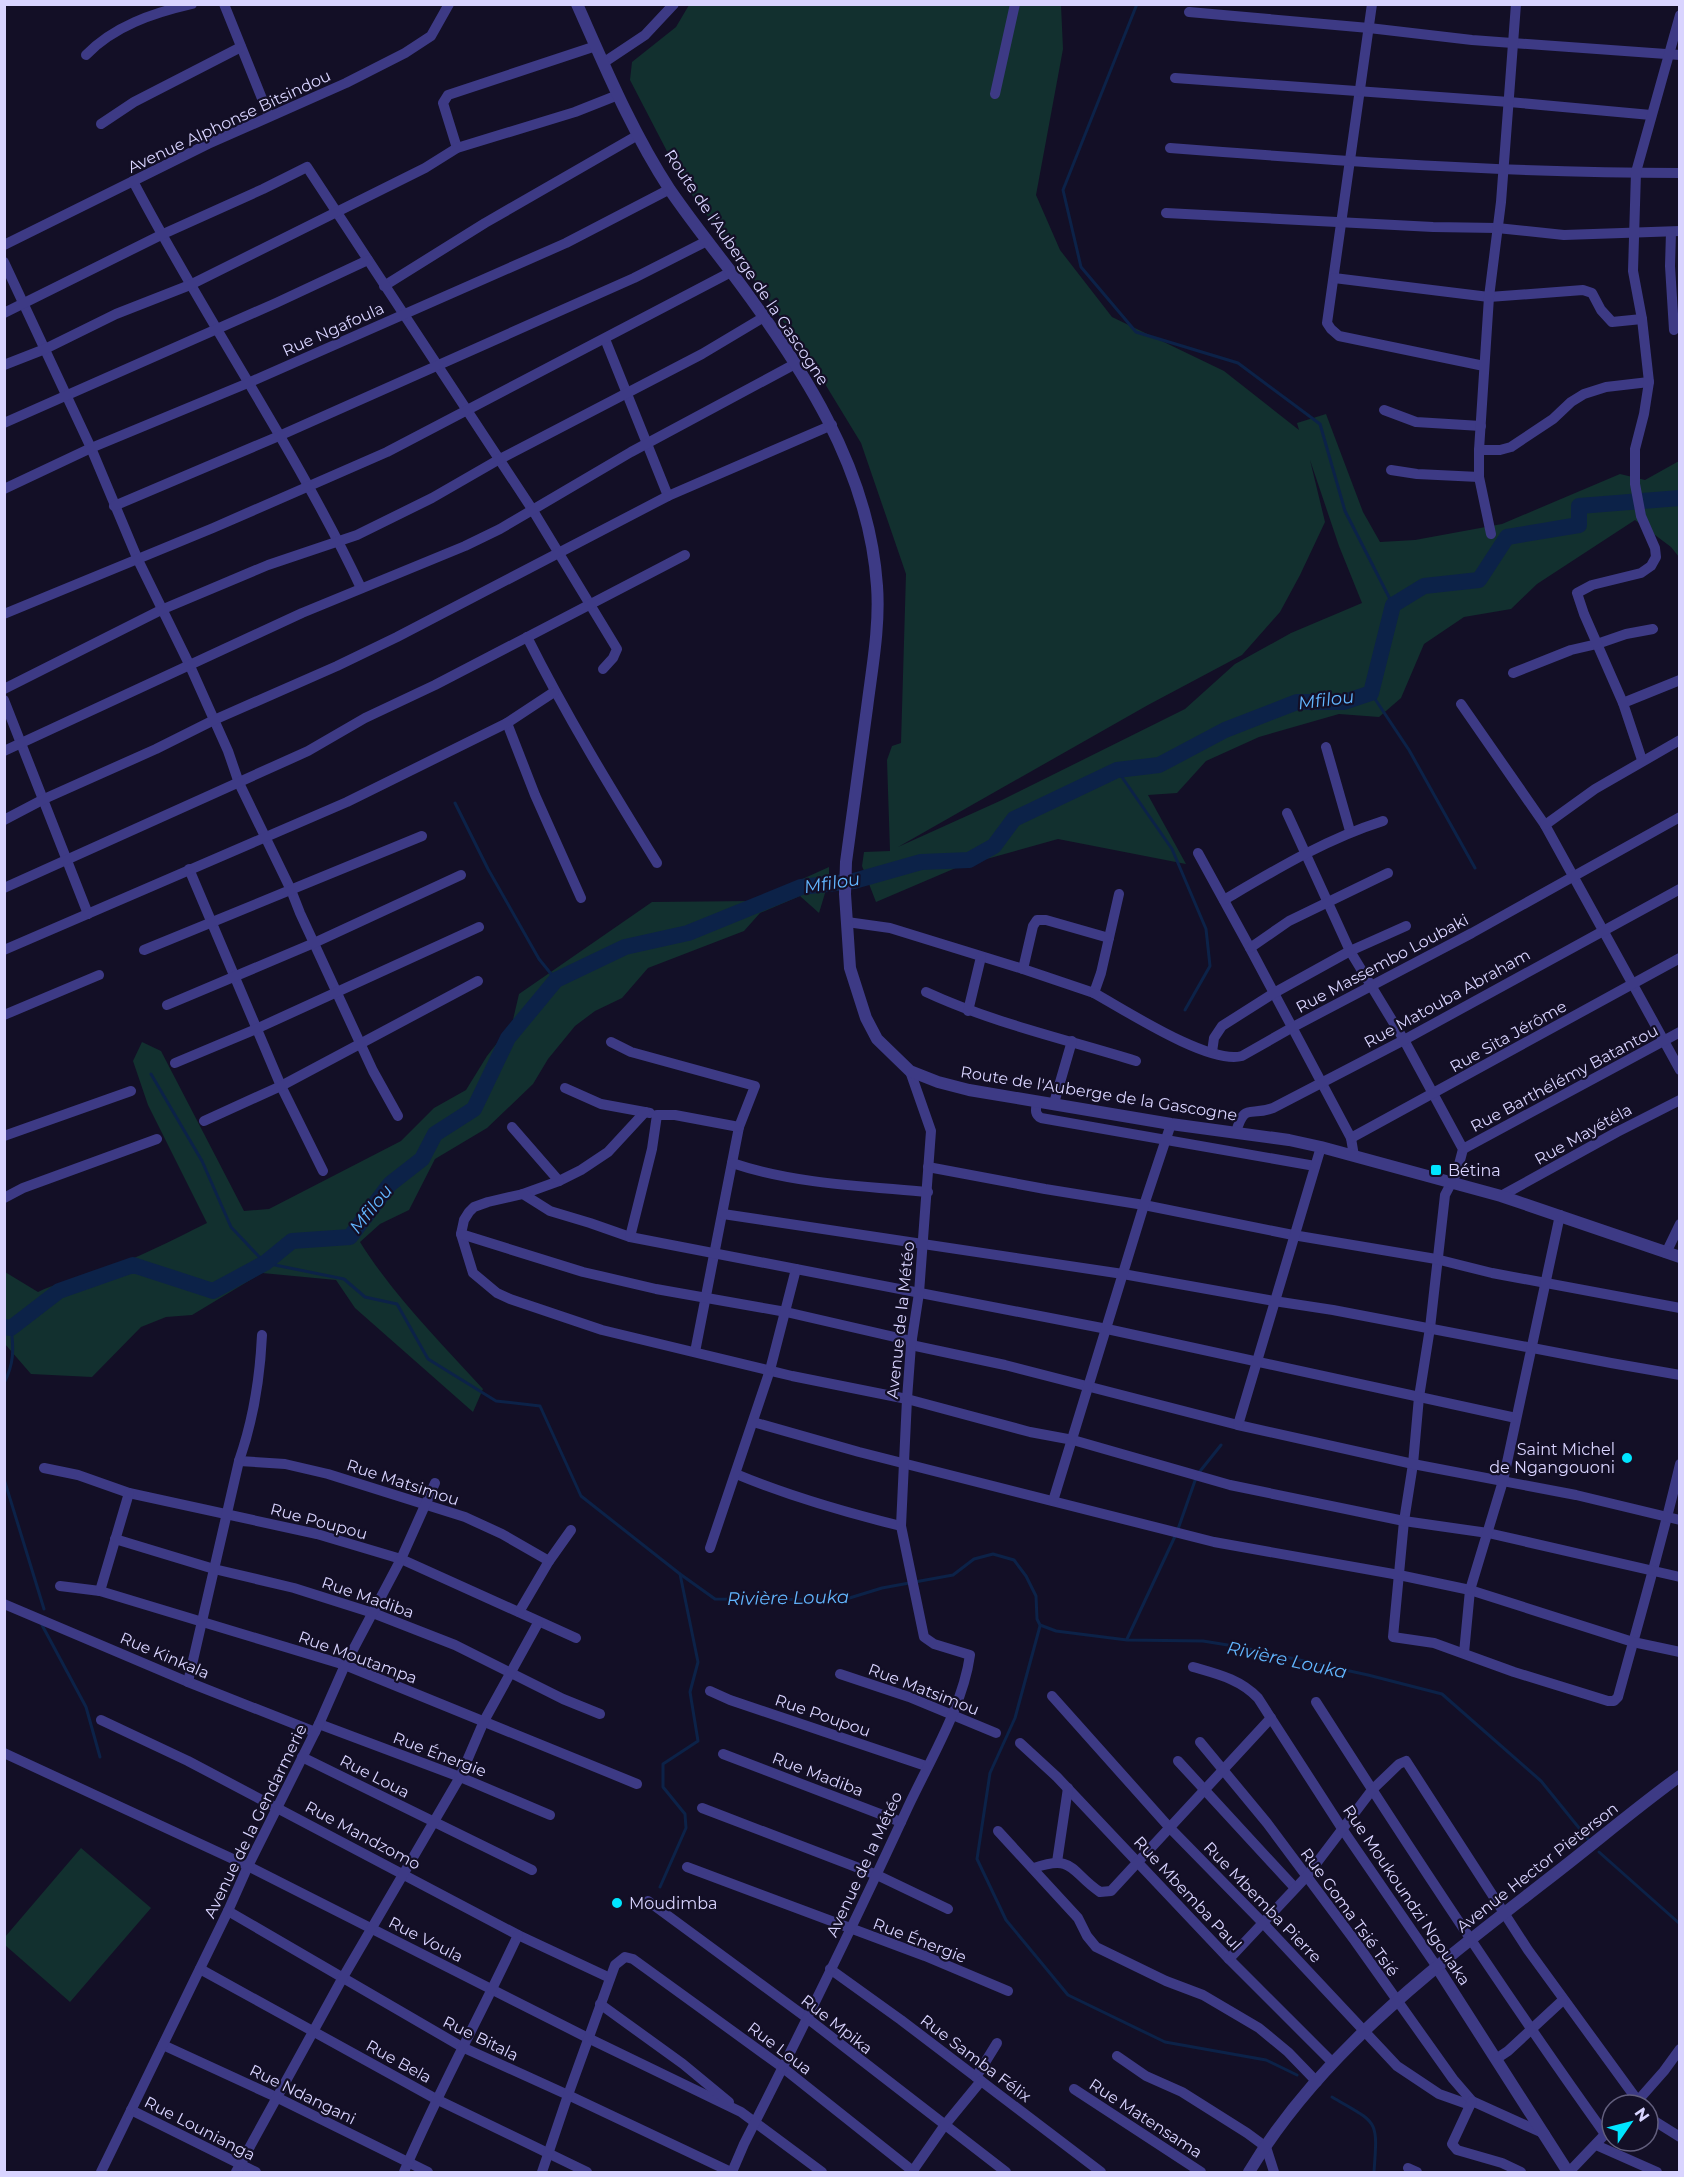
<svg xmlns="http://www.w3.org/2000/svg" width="1684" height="2177" font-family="Montserrat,sans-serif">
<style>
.green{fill:#12302f;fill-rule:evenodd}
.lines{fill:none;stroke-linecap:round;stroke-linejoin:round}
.stream{stroke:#0c2248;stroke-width:3}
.river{stroke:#0c2248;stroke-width:16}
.minor{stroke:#3d3a85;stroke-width:10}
.tertiary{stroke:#3d3a85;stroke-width:12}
.poi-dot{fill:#00e5ff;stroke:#130f26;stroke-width:2}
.labels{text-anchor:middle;stroke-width:4.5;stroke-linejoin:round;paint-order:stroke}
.street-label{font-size:16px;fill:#d9d4ff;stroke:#130f26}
.poi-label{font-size:16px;fill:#d9d4ff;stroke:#130f26;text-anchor:start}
.water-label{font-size:18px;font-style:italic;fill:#62b6ff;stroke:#130f26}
</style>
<rect width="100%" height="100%" fill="#130f26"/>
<g class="green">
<path d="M 689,5 L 1061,5 L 1063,49 L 1036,195 L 1060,250 L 1112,317 L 1224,371 L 1299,430 L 1297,423 L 1326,414 L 1363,512 L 1380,542 L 1415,540 L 1502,524 L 1620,474 L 1645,480 L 1679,461 L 1679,557 L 1671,547 L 1635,520 L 1537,584 L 1511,609 L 1464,617 L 1424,644 L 1401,698 L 1379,717 L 1339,714 L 1259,737 L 1206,761 L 1177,793 L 1148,795 L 1186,864 L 1058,839 L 958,867 L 876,902 L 862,866 L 864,852 L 890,851 L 887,760 L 892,746 L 901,743 L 906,574 L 861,443 L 822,379 L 766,296 L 684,184 L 630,80 L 632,62 L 676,27 ZM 1310,460 L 1339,546 L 1362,603 L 1291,633 L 1235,664 L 1185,709 L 1002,800 L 898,847 L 1148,705 L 1242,655 L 1280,612 L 1300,575 L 1325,522 Z"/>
<path d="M 829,867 L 829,880 L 819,913 L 800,896 L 760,913 L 744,931 L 648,968 L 622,998 L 595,1011 L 575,1026 L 548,1059 L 533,1084 L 487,1128 L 435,1159 L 409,1210 L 380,1224 L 360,1242 C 394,1296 440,1342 483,1389 L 473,1412 L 355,1308 L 336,1280 L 262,1273 L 192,1315 L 166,1317 L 141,1327 L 92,1377 L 31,1374 L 5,1344 L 5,1272 L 38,1292 C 55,1283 73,1281 91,1275 C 131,1261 169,1242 207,1223 L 148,1105 L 133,1061 L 142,1042 L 161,1051 L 244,1211 L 269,1209 L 401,1141 L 434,1108 L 466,1090 L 487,1056 L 512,1024 L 519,994 L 652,902 L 754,901 Z"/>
<polygon points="81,1848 151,1908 70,2002 5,1945 5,1937"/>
</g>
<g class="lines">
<g class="stream">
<polyline points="1137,4 1063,190 1081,267 1136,332 1238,363 1320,424 1345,511 1393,605"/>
<polyline points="1371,693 1409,750 1475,868"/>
<polyline points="1117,770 1172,849 1206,929 1210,966 1185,1010"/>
<polyline points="455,803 488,869 539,959 556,980"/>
<polyline points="151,1074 202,1161 231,1227 265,1263 344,1279 365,1297 397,1304 428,1359 496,1401 540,1406 581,1496 680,1574 715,1599 843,1600 882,1588 953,1575 974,1559 993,1554 1014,1560 1026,1576 1036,1596 1037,1619 1040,1625 1056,1631 1127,1640 1203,1641 1240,1647 1368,1675 1442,1694 1541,1781 1588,1839"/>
<path d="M 4,1383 C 14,1364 14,1349 11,1328"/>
<polyline points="4,1479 44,1609"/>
<polyline points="42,1625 86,1707 100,1757"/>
<polyline points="1040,1626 1015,1718 990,1773 977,1859 1006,1920 1068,1995 1165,2042 1266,2060 1297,2075"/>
<polyline points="1127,1639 1177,1532 1197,1475 1221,1445"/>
<polyline points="1599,1852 1680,1924"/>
<polyline points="660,1887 686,1828 685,1814 663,1787 663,1764 698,1741 690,1692 698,1662 680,1574"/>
<path d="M 1332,2097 C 1378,2124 1378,2118 1374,2172"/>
</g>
<polyline class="river" points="4,1327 11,1328 59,1291 133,1265 213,1291 265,1263 292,1241 350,1237 390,1184 422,1159 435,1134 474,1109 508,1038 556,980 625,947 688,933 801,887 854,881 921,862 969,860 994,846 1014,819 1117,770 1159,765 1225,730 1297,702 1344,702 1371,693 1393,605 1424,586 1479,580 1507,537 1579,525 1579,506 1680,498"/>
<g class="minor">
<polyline points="224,4 269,116"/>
<polyline points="1372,4 1327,323 1331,329 1339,336 1484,366"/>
<polyline points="1189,12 1369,28 1472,40 1680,55"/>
<path d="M 86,55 C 114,26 153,13 192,4"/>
<polyline points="603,63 645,35 674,4"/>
<polyline points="1175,78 1509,102 1651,115"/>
<polyline points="995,94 1015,4"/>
<polyline points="101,124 134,102 241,47"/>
<polyline points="457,148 443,103 448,95 596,46"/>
<path d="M 1170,148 C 1339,161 1509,173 1680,173"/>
<path d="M 133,181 C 205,319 295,448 361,588"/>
<polyline points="1166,213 1433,227 1497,228 1564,235 1680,231"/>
<polyline points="1671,232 1670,266 1674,330"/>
<polyline points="4,245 208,144 346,83 405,53 431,36 449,4"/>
<polyline points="4,262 91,448 138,560 190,666 228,751 239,783 291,890 300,913 373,1071 398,1116"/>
<polyline points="1334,278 1489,297 1583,290 1592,293 1601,310 1612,322 1642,319"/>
<polyline points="384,286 485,223 638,135"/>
<polyline points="4,313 161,235 263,189 307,167 532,509 617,649 613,658 603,669"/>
<polyline points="605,339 668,496"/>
<polyline points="4,365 45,349 116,314 190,285 425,168 457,148 575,112 618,95"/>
<polyline points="1384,410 1416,422 1481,426"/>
<polyline points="4,423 276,303 368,260"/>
<polyline points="1479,450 1500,450 1511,447 1553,419 1571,402 1584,394 1606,387 1649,382"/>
<polyline points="1391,470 1417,474 1479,477"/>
<polyline points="4,489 91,448 248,383 566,243 670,189"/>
<polyline points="114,506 279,436 634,278 707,241"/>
<polyline points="1491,534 1479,477 1479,450 1489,297 1501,202 1516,4"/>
<polyline points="4,614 213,528 387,452 731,272"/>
<path d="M 527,637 C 566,715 611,789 657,863"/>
<polyline points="1513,673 1571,650 1597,644 1626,634 1653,629"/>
<polyline points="4,689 161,610 268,565 357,535 432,498 498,460 702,354 764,317"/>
<polyline points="4,700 88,914"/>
<polyline points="1623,703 1680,680"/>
<polyline points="1461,704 1545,825 1680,1070"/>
<polyline points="507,723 535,795 581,898"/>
<polyline points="1326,747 1350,831"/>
<polyline points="4,751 302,613 465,546 500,529 631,452 795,364"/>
<polyline points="1642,760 1623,703 1584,614 1577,593 1592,585 1641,573 1651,566 1656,557 1655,548 1641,516 1635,484 1635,449 1644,414 1649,382 1642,319 1633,271 1636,172 1680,15"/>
<path d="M 1287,813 L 1350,951 L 1404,1040 L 1463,1149 L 1457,1172 L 1445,1195 L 1430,1328 L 1419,1397 L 1413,1464 L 1404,1521 L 1393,1637 L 1434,1643 L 1514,1672 L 1608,1701 L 1614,1701 L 1618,1697 C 1639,1620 1662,1542 1680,1464"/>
<polyline points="4,820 44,799 156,749 214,720 337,666 397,637 668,496 832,425"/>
<polyline points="1545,825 1595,789 1680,740"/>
<polyline points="1198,853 1250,948 1351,1138 1354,1156"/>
<polyline points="189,869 281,1086 323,1171"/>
<polyline points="4,888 308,751 365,718 435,685 685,555"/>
<path d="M 1224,900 C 1275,870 1326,839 1383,821"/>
<polyline points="847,922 890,928 1023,969 1094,993 1101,973 1119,894"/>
<polyline points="1250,948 1289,921 1388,873"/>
<polyline points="4,950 347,802 507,723 554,692"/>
<polyline points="144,950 422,836"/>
<polyline points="1023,969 1033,926 1037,920 1046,920 1109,938"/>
<path d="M 926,992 C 993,1023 1065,1039 1136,1061"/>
<path d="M 1094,993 C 1125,1010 1209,1065 1242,1056 L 1293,1027 L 1472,933 L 1680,817"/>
<polyline points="167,1005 314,943 461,875"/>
<polyline points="968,1011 981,957"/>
<polyline points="4,1015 99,975"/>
<polyline points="611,1042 631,1052 755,1086 739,1127 695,1352"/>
<polyline points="1212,1052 1214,1038 1222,1026 1274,993 1350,951 1406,926"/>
<polyline points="175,1063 256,1029 479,927"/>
<polyline points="565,1088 601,1104 650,1113"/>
<path d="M 1037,1101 C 1036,1109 1034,1114 1041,1118 L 1315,1166"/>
<polyline points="1054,1103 1072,1041"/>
<polyline points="645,1112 608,1152 581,1170 559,1181 523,1194 488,1202 474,1207 469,1212 464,1220 461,1234 473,1273 497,1293 510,1299 602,1330 792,1376 907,1399 1030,1432 1073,1440 1230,1485 1404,1521 1488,1533 1680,1577"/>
<polyline points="204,1121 281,1086 478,981"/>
<polyline points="512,1127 559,1181"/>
<path d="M 1236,1132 C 1245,1102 1249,1117 1273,1108 L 1404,1040 L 1680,889"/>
<polyline points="4,1136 131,1091"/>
<polyline points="1351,1138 1680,958"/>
<polyline points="1463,1149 1680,1032"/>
<path d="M 732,1163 C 795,1184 863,1186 928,1192"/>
<polyline points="928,1167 1045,1189 1144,1205 1293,1235 1436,1259 1492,1273 1680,1308"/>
<polyline points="523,1194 550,1211 590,1223 630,1237 1107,1329 1516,1418"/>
<polyline points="1501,1196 1617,1132 1680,1100"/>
<polyline points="4,1198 23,1188 157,1139"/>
<polyline points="723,1214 1123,1274 1274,1301 1333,1310 1611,1363 1680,1375"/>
<polyline points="461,1234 583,1272 656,1289 786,1312 912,1341"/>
<polyline points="630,1237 652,1149 657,1115 675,1115 739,1127"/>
<polyline points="1666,1253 1680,1224"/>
<polyline points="911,1345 1005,1365 1238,1425 1413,1464 1576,1495 1680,1520"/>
<polyline points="753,1422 859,1452 1214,1542 1399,1575 1470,1590 1633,1642 1680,1652"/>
<polyline points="1238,1425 1321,1147"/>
<polyline points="239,1461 285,1464 328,1474 465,1517 502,1534 549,1561"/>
<polyline points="44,1468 78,1475 129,1493 317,1534 401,1559 576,1638"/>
<path d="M 736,1474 C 789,1496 844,1512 901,1526"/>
<polyline points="1053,1501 1144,1205 1171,1124"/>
<polyline points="115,1539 214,1569 294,1588 373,1613 455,1645 563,1699 600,1714"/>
<polyline points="710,1548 770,1370 796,1269"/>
<polyline points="60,1586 100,1591 345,1665 637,1784"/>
<polyline points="100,1591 129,1493"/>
<polyline points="4,1604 188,1682 315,1732"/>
<polyline points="519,1612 549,1561 571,1530"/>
<polyline points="1464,1653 1470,1590 1503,1481 1560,1215"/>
<path d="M 1193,1667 C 1217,1674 1240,1679 1258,1698 L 1343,1830 L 1437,1967"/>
<polyline points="840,1674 909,1697 996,1733"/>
<path d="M 188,1682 L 239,1461 C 253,1421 260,1378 262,1335"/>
<polyline points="710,1691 730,1700 926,1766"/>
<polyline points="1052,1696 1169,1827 1262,1922 1397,2066 1439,2094 1470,2105"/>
<path d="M 1316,1702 C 1409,1848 1504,1993 1605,2134"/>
<polyline points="101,1720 188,1761 518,1935 610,1978"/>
<polyline points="319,1724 460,1777 550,1815"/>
<polyline points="1200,1742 1267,1823 1355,1941 1453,2079 1472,2101 1545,2134"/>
<polyline points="1020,1743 1057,1777 1229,1959 1333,2063"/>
<polyline points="4,1753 248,1866 588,2038 741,2112 822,2172"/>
<polyline points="723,1754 901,1822"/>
<polyline points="302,1757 532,1870"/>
<polyline points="1178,1761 1295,1888"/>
<polyline points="702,1808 877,1875 948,1909"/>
<polyline points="998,1831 1078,1918 1087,1936 1096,1947 1166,1981 1203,1995 1259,2028 1288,2052 1317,2082"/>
<polyline points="1057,1862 1068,1788"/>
<polyline points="687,1867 925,1956 1008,1991"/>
<path d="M 1034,1868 C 1075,1854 1070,1872 1100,1892 L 1111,1891 L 1271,1718"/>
<polyline points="648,1901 807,2018 1006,2172"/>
<polyline points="228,1911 462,2047 568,2095 731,2172"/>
<polyline points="1229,1959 1306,1877 1372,1790 1399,1764 1406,1761 1528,1950 1638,2101"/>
<polyline points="200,1969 436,2099 587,2172"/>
<polyline points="830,1969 901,2020 1101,2172"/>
<polyline points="600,2004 683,2064 729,2102"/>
<polyline points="163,2045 276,2097 428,2172"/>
<polyline points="1117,2056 1146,2076 1182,2092 1247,2133 1266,2147 1274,2172"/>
<polyline points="1496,2059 1508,2051 1563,2000"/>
<polyline points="976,2077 997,2043"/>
<polyline points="1074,2089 1201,2172"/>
<polyline points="1472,2101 1452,2144 1457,2150 1502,2163 1521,2172"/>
<polyline points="1634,2105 1664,2071 1680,2049"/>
<polyline points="131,2110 256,2172"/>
<polyline points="1648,2117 1680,2137"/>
<polyline points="1596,2145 1657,2172"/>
<polyline points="1408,2168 1417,2172"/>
<polyline points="101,2172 228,1911 248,1866 319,1724 345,1665 401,1559 435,1483"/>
<polyline points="236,2172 342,1979 460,1777 484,1721 538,1623"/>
<path d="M 404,2172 C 438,2091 481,2015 518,1935"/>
<polyline points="542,2172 568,2095 615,1965 625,1957 633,1959 782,2067 914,2172"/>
<path d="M 732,2172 L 744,2144 C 801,2032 856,1920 908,1807 C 930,1760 963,1706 970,1655 L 934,1644 L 924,1637 L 901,1526 L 907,1399 L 911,1345 L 919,1293 L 931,1131 L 910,1071"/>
<polyline points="912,2172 944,2126 981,2081"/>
<polyline points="1569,2172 1612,2127"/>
</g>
<g class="tertiary">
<path d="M 577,4 C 605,67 632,132 670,190 C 690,219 711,246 732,273 C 801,365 869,467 877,586 C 880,626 872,668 867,708 C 860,759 853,811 846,862 L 845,894 L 850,968 L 866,1018 L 877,1039 L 910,1071 L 938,1082 L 969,1090 L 1171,1124 L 1289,1140 L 1321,1147 L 1501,1196 L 1680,1257"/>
<polyline points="1437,1967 1568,2172"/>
<path d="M 1249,2172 C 1321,2052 1435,1967 1543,1883 C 1589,1848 1633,1810 1680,1776"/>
</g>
</g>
<g class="poi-dot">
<rect x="1430" y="1164" width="12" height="12" rx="3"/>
<circle cx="1627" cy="1458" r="6"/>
<circle cx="617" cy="1903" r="6"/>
</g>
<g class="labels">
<g class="street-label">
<text transform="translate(229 121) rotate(-25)" y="6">Avenue Alphonse Bitsindou</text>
<text transform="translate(747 267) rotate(56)" y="6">Route de l'Auberge de la Gascogne</text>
<text transform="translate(333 329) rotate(-24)" y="6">Rue Ngafoula</text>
<text transform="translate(1382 963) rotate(-28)" y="6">Rue Massembo Loubaki</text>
<text transform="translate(1447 998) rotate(-29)" y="6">Rue Matouba Abraham</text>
<text transform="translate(1508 1036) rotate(-29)" y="6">Rue Sita Jérôme</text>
<text transform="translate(1564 1078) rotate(-28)" y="6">Rue Barthélémy Batantou</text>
<text transform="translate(1099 1093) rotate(9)" y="6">Route de l'Auberge de la Gascogne</text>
<text transform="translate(1583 1134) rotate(-29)" y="6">Rue Mayétéla</text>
<text transform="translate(900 1320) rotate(-84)" y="6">Avenue de la Météo</text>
<text transform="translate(403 1482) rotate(18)" y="6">Rue Matsimou</text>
<text transform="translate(319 1521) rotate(15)" y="6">Rue Poupou</text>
<text transform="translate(368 1597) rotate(19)" y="6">Rue Madiba</text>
<text transform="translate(165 1655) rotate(23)" y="6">Rue Kinkala</text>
<text transform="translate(358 1657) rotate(20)" y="6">Rue Moutampa</text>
<text transform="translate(924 1689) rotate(21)" y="6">Rue Matsimou</text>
<text transform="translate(823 1715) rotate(19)" y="6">Rue Poupou</text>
<text transform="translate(440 1754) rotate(21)" y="6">Rue Énergie</text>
<text transform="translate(818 1774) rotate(21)" y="6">Rue Madiba</text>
<text transform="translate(375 1776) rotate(27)" y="6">Rue Loua</text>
<text transform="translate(255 1821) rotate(-64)" y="6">Avenue de la Gendarmerie</text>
<text transform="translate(363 1835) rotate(28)" y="6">Rue Mandzomo</text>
<text transform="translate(864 1864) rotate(-65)" y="6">Avenue de la Météo</text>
<text transform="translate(1537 1867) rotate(-38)" y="6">Avenue Hector Pieterson</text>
<text transform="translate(1188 1893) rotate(47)" y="6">Rue Mbemba Paul</text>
<text transform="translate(1407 1895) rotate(56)" y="6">Rue Moukoundzi Ngouaka</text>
<text transform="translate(1263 1902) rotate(46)" y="6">Rue Mbemba Pierre</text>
<text transform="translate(1350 1912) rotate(54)" y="6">Rue Goma Tsié Tsié</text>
<text transform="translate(426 1939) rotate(27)" y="6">Rue Voula</text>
<text transform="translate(920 1940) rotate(21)" y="6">Rue Énergie</text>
<text transform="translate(837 2024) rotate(38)" y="6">Rue Mpika</text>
<text transform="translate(481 2038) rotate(26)" y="6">Rue Bitala</text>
<text transform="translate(780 2048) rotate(37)" y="6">Rue Loua</text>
<text transform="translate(976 2058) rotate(37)" y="6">Rue Samba Félix</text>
<text transform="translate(399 2061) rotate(29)" y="6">Rue Bela</text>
<text transform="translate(303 2094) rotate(26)" y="6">Rue Ndangani</text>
<text transform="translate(1146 2118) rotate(33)" y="6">Rue Matensama</text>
<text transform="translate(200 2128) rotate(27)" y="6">Rue Lounianga</text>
</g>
<g class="poi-label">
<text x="1448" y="1176">Bétina</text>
<text x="1615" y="1455" text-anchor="end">Saint Michel<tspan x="1615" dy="18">de Ngangouoni</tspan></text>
<text x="629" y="1909">Moudimba</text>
</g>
<g class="water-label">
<text transform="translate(1326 700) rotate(-7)" y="6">Mfilou</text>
<text transform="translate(832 883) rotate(-9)" y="6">Mfilou</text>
<text transform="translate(371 1209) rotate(-51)" y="6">Mfilou</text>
<text transform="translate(788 1598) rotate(-1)" y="6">Rivière Louka</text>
<text transform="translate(1287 1660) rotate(12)" y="6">Rivière Louka</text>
</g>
</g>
<rect width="1684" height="2177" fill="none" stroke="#d9d4ff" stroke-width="12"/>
<g transform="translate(1630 2123) rotate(55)"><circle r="28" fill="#130f26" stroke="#625e7d" stroke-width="1.5"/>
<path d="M0-4.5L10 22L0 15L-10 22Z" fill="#00e5ff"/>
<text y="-9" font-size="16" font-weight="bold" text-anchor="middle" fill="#d9d4ff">N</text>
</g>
</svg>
